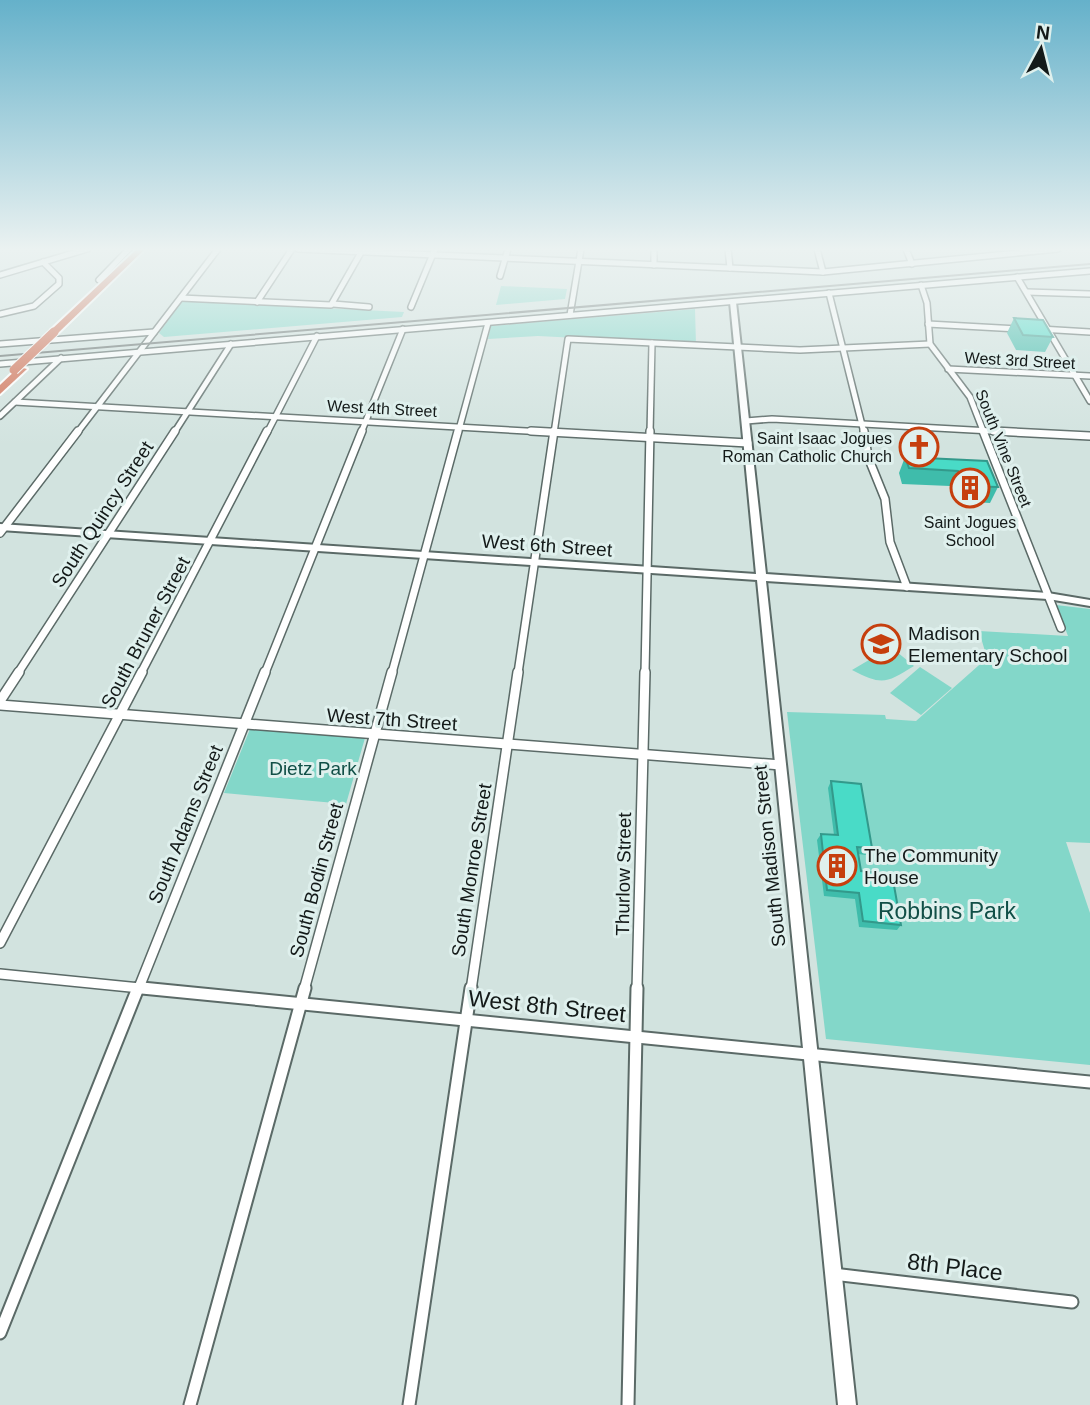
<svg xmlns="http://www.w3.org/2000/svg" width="1090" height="1405" font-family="Helvetica,sans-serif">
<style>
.green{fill:#83d7c9}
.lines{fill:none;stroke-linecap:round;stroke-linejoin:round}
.street-far3-casing{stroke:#5b6a67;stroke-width:8}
.street-far2-casing{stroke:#5b6a67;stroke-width:10}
.street-far1-casing{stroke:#5b6a67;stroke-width:12}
.street-casing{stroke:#5b6a67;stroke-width:15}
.secondary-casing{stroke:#5b6a67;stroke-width:4}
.highway-casing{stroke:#fff;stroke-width:4}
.street-far3{stroke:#fff;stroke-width:5}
.street-far2{stroke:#fff;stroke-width:7}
.street-far1{stroke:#fff;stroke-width:9}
.street{stroke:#fff;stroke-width:11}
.secondary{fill:#fff;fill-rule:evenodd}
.highway{fill:#d26f53;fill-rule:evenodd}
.rail{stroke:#646e6c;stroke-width:2}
.highway-bridge-casing{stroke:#fff;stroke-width:11;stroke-linecap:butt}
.highway-bridge{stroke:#d26f53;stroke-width:9}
.wall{fill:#3fbcab}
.building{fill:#49dbc7;stroke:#33998b;stroke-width:2}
.labels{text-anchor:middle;stroke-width:6;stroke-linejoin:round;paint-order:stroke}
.far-street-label{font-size:16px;fill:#141a19;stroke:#dff0ed}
.far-poi-label{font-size:16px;fill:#141a19;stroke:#dff0ed;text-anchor:end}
.street-label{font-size:19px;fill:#141a19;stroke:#dff0ed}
.poi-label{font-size:19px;fill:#141a19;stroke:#dff0ed;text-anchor:start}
.park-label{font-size:19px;fill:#114f47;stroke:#dff0ed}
.near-park-label{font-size:23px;fill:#114f47;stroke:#dff0ed}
.near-street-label{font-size:23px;fill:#141a19;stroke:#dff0ed}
</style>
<rect width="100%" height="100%" fill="#d2e3df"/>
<g class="green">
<polygon points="501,286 567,289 565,299 496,305"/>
<polygon points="182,301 404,312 402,317 164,337 159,333"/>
<polygon points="695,309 696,344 538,336 488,339 491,326"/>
<polygon points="1056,605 1090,609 1090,843 1066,842 1090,913 1090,1065 826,1039 787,712 885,715 886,719 916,721 987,658 979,631 1068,636"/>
<path d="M 891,647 L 914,666 C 886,683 883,686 852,670 Z"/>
<polygon points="920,667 952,688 921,715 890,693"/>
<polygon points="250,729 365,738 346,804 224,793"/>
</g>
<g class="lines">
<defs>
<g id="street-far3">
<polyline points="298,249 823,272 1058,249"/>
<polyline points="654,249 654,265"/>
<polyline points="728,249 730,268"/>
<polyline points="817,249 823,272"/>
<polyline points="906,249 912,264"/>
<polyline points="0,275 87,249"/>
<polyline points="500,276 508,249"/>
<polyline points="1017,277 1090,401"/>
<polyline points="99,280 129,249"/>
<polyline points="921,285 927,303 930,344 970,397 984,433"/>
<polyline points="1027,292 1090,294"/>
<polyline points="829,293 864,433"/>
<polyline points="181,298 331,305 363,249"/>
<polyline points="257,302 292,249"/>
<polyline points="333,304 369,307"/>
<polyline points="411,307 435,249"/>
<polyline points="0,314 34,306 59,284 59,278 43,262"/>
<polyline points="570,315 581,249"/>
<polyline points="928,324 1020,329"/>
<polyline points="1040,329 1090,332"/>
<polyline points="0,344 154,332"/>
<polyline points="0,364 1090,271"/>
<polyline points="948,369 1090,376"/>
<polyline points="15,402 563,433"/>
<polyline points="0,416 61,358"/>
<polyline points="746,421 772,419 1027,433"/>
<polyline points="77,433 218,249"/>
<polyline points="174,433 231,344"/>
<polyline points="267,433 317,336"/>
<polyline points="361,433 403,329"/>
<polyline points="458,433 488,323"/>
<polyline points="554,433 568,339 800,350 930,344"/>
<polyline points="650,433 652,343"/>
</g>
<g id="street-far2">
<polyline points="531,431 748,443"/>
<polyline points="864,431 868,457 885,499 890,542 907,587"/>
<polyline points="983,431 1061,628"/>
<polyline points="994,431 1090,436"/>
<polyline points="0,533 78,431"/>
<polyline points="18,673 175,431"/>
<polyline points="141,673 267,431"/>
<polyline points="265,673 362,431"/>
<polyline points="392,673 458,431"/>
<polyline points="518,673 554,431"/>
<polyline points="645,673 650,431"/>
</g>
<g id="street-far1">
<polyline points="0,701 19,672"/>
<polyline points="0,705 781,765"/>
<polyline points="0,943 142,672"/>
<polyline points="0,974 160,990"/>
<polyline points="138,990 265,672"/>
<polyline points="304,990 392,672"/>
<polyline points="471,990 518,672"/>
<polyline points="637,990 645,672"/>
</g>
<g id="street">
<polyline points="142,988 1090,1082"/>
<polyline points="833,1274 1072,1302"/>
<polyline points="0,1333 138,988"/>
<polyline points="190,1405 305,988"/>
<polyline points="409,1405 471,988"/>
<polyline points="628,1405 637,988"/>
</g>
<polygon id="secondary" points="733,300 736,302 766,574 1048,593 1090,600 1090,606 1048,599 766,581 856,1405 838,1405 757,580 0,530 0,524 756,574 730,302"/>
<g id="highway">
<polygon points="137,249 145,249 57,334 51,334 51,330"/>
<polygon points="19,367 27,369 0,394 0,385"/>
</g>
</defs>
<use href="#street-far3" class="street-far3-casing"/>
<use href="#street-far2" class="street-far2-casing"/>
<use href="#street-far1" class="street-far1-casing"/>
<use href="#street" class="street-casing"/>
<use href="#secondary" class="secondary-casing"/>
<use href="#highway" class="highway-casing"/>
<use href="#street-far3" class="street-far3"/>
<use href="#street-far2" class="street-far2"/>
<use href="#street-far1" class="street-far1"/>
<use href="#street" class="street"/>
<use href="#secondary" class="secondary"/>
<use href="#highway" class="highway"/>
<polyline class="rail" points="0,356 1090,264"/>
<defs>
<polyline id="highway-bridge" points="14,370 54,332"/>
</defs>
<use href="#highway-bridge" class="highway-bridge-casing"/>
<use href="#highway-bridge" class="highway-bridge"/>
</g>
<g class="wall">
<polygon points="1014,318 1053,337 1045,352 1016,350 1007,333"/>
<polygon points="905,457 987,461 998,487 990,503 956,501 950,486 902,484 899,473"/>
<polygon points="831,781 872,848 867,855 858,854 861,871 901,925 897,930 859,927 855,899 824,896 817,840 821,834 834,835 828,788"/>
</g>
<g class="building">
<polygon points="1014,318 1043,320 1053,337 1023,335"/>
<polygon points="905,457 987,461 998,487 963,486 958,471 909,468"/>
<polygon points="831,781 861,784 872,848 857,847 861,871 892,874 901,925 863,921 859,893 827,890 821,834 838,835"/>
</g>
<linearGradient id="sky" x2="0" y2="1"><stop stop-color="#65b1ca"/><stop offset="0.56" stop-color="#ebf2f1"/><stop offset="1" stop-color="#ebf2f1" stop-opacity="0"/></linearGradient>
<rect width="1090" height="445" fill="url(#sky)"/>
<defs>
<symbol id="church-ring" viewBox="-11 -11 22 22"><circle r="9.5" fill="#dff0ed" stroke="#c63f0e" stroke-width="1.5"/><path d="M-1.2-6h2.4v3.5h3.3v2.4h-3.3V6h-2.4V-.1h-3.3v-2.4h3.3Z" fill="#c63f0e"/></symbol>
<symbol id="building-ring" viewBox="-11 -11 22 22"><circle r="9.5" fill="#dff0ed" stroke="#c63f0e" stroke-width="1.5"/><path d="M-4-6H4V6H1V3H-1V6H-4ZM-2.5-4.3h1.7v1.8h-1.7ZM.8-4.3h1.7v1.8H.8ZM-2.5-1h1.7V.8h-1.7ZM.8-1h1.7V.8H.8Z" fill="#c63f0e"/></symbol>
<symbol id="school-ring" viewBox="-11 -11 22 22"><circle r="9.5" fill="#dff0ed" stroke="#c63f0e" stroke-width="1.5"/><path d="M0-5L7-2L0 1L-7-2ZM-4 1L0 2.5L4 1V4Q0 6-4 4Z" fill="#c63f0e"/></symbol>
</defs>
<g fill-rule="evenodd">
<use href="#church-ring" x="897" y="425" width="44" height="44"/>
<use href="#building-ring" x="948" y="466" width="44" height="44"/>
<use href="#school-ring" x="859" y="622" width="44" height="44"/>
<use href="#building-ring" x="815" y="844" width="44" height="44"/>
</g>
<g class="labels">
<g class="far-street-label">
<text transform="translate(1020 360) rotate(3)" y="6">West 3rd Street</text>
<text transform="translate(382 408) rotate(3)" y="6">West 4th Street</text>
<text transform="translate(1004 448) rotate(68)" y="6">South Vine Street</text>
</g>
<g class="far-poi-label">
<text x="892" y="444">Saint Isaac Jogues<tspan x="892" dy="18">Roman Catholic Church</tspan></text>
<text x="970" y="528" text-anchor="middle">Saint Jogues<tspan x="970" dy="18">School</tspan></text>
</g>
<g class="street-label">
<text transform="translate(102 514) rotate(-57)" y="7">South Quincy Street</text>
<text transform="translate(547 545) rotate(4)" y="7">West 6th Street</text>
<text transform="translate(145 632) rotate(-62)" y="7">South Bruner Street</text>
<text transform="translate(392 719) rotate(4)" y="7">West 7th Street</text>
<text transform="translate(185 824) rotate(-68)" y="7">South Adams Street</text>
<text transform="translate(769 856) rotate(-96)" y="7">South Madison Street</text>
<text transform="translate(471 870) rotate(-81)" y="7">South Monroe Street</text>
<text transform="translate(623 874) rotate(-89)" y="7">Thurlow Street</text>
<text transform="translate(316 880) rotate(-75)" y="7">South Bodin Street</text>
</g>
<g class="poi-label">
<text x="908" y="640">Madison<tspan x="908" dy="22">Elementary School</tspan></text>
<text x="864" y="862">The Community<tspan x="864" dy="22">House</tspan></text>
</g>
<g class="park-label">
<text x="313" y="775">Dietz Park</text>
</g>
<g class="near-park-label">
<text x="947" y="919">Robbins Park</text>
</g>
<g class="near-street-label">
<text transform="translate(547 1006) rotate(6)" y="8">West 8th Street</text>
<text transform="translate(955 1267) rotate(7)" y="8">8th Place</text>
</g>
</g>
<g transform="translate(1041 49) rotate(7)" stroke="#dff0ed" stroke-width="5" paint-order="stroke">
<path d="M0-5L12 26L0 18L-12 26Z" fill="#141a19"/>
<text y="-10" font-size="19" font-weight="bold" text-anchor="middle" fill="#141a19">N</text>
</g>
</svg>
